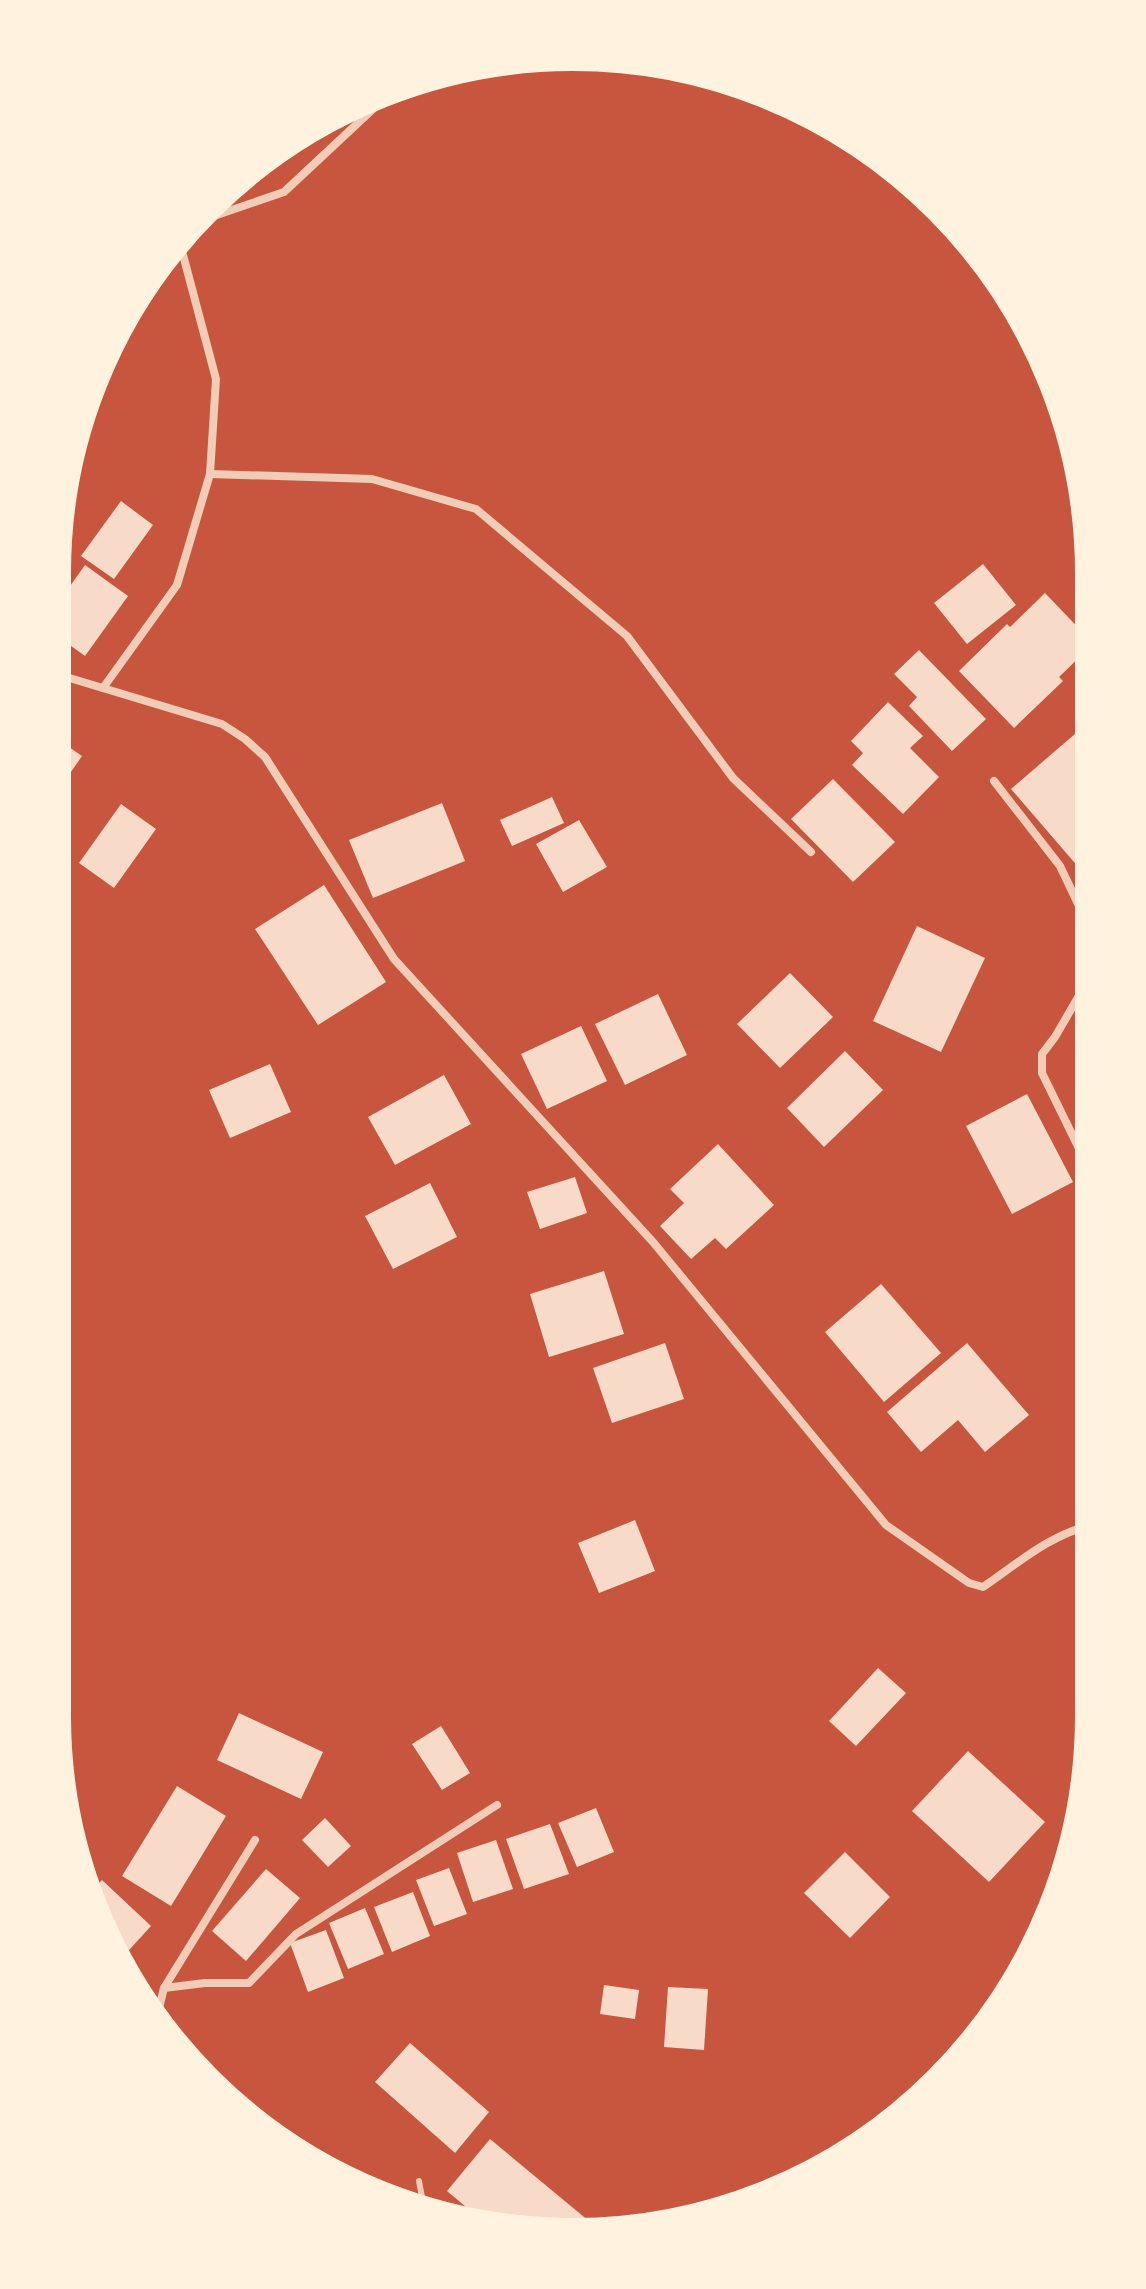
<svg xmlns="http://www.w3.org/2000/svg" width="1146" height="2289" font-family="'PT Sans',sans-serif">
<style>
.building{fill:#f7dbc8}
.lines{fill:none;stroke-linecap:round;stroke-linejoin:round}
.service{stroke:#f1ccb7;stroke-width:6}
.minor{stroke:#f1ccb7;stroke-width:8}
.rim{fill:none;stroke:#fff3e0;stroke-width:10}
</style>
<rect width="100%" height="100%" fill="#c8553d"/>
<g class="building">
<polygon points="1016,304 1055,383 1046,388 1004,311"/>
<polygon points="121,501 153,525 114,579 81,556"/>
<polygon points="983,564 1016,605 967,644 934,603"/>
<polygon points="85,565 128,596 85,656 53,633 53,610"/>
<polygon points="1045,593 1090,640 1090,647 1059,677 1063,681 1014,728 959,671 1007,624 1010,627"/>
<polygon points="919,650 986,719 952,751 909,706 917,697 894,674"/>
<polygon points="888,702 923,736 910,748 939,777 903,814 852,765 863,753 851,741"/>
<polygon points="1090,721 1091,872 1086,876 1011,789"/>
<polygon points="53,736 82,756 53,798"/>
<polygon points="833,779 895,842 853,882 791,819"/>
<polygon points="552,797 564,823 512,846 500,820"/>
<polygon points="442,803 465,861 373,898 349,840"/>
<polygon points="121,804 156,829 114,888 79,863"/>
<polygon points="579,820 607,867 563,892 536,844"/>
<polygon points="324,885 386,982 318,1025 255,929"/>
<polygon points="917,926 985,958 941,1052 873,1021"/>
<polygon points="790,973 833,1017 780,1068 737,1024"/>
<polygon points="658,994 687,1055 625,1085 595,1024"/>
<polygon points="1091,1018 1091,1057 1077,1024"/>
<polygon points="581,1026 607,1081 547,1109 521,1054"/>
<polygon points="845,1051 883,1090 824,1147 787,1108"/>
<polygon points="270,1064 291,1112 230,1138 209,1090"/>
<polygon points="444,1075 471,1124 395,1165 368,1117"/>
<polygon points="1091,1088 1091,1120 1079,1094"/>
<polygon points="1027,1094 1073,1182 1012,1214 966,1126"/>
<polygon points="718,1144 774,1205 726,1249 715,1238 691,1259 660,1226 684,1203 670,1189"/>
<polygon points="575,1177 587,1213 540,1229 527,1192"/>
<polygon points="430,1183 457,1237 393,1269 365,1216"/>
<polygon points="604,1271 624,1334 549,1357 530,1294"/>
<polygon points="881,1284 941,1353 884,1402 825,1332"/>
<polygon points="665,1343 684,1399 612,1423 593,1368"/>
<polygon points="967,1343 1029,1415 985,1452 958,1420 921,1452 887,1412"/>
<polygon points="635,1520 655,1571 599,1593 578,1543"/>
<polygon points="878,1668 906,1693 856,1746 829,1721"/>
<polygon points="239,1713 323,1752 301,1799 217,1760"/>
<polygon points="441,1726 470,1773 442,1790 412,1744"/>
<polygon points="968,1751 1045,1822 989,1882 912,1811"/>
<polygon points="177,1786 226,1816 171,1906 122,1876"/>
<polygon points="596,1808 614,1852 577,1867 558,1823"/>
<polygon points="325,1818 351,1846 328,1867 302,1840"/>
<polygon points="550,1824 569,1874 524,1889 506,1839"/>
<polygon points="496,1840 513,1889 473,1902 457,1853"/>
<polygon points="845,1852 890,1897 850,1938 804,1893"/>
<polygon points="449,1868 467,1914 434,1926 416,1880"/>
<polygon points="266,1869 300,1898 246,1961 212,1931"/>
<polygon points="102,1880 151,1926 120,1960 86,1896"/>
<polygon points="413,1892 430,1936 392,1952 374,1907"/>
<polygon points="365,1908 384,1954 348,1969 329,1923"/>
<polygon points="326,1930 344,1978 308,1992 290,1943"/>
<polygon points="604,1985 639,1990 635,2019 600,2014"/>
<polygon points="668,1987 708,1989 704,2050 664,2047"/>
<polygon points="410,2043 489,2112 455,2153 375,2082"/>
<polygon points="490,2139 601,2231 491,2228 447,2191"/>
</g>
<g class="lines">
<polyline class="service" points="419,2181 424,2208"/>
<g class="minor">
<polyline points="188,225 284,192 404,80"/>
<polyline points="210,474 372,479 476,509 627,636 733,778 811,852"/>
<path d="M 53,673 L 222,724 L 245,739 L 265,757 L 394,959 L 653,1242 L 886,1525 L 969,1583 L 983,1587 C 1018,1563 1051,1534 1092,1525"/>
<polyline points="103,688 177,585 210,474 216,379 178,236"/>
<polyline points="994,781 1060,866 1091,931"/>
<polyline points="1091,975 1055,1037 1042,1054 1042,1073 1091,1173"/>
<polyline points="164,1988 255,1840"/>
<polyline points="155,2024 164,1988 205,1983 249,1983 296,1934 497,1805"/>
</g>
</g>
<path d="M0 0H1146V2289H0ZM573 66H573A507 507 0 0 1 1080 573V1716A507 507 0 0 1 573 2223H573A507 507 0 0 1 66 1716V573A507 507 0 0 1 573 66Z" fill="#fff3e0" fill-rule="evenodd"/>
<path class="rim" d="M573 66H573A507 507 0 0 1 1080 573V1716A507 507 0 0 1 573 2223H573A507 507 0 0 1 66 1716V573A507 507 0 0 1 573 66Z"/>
</svg>
